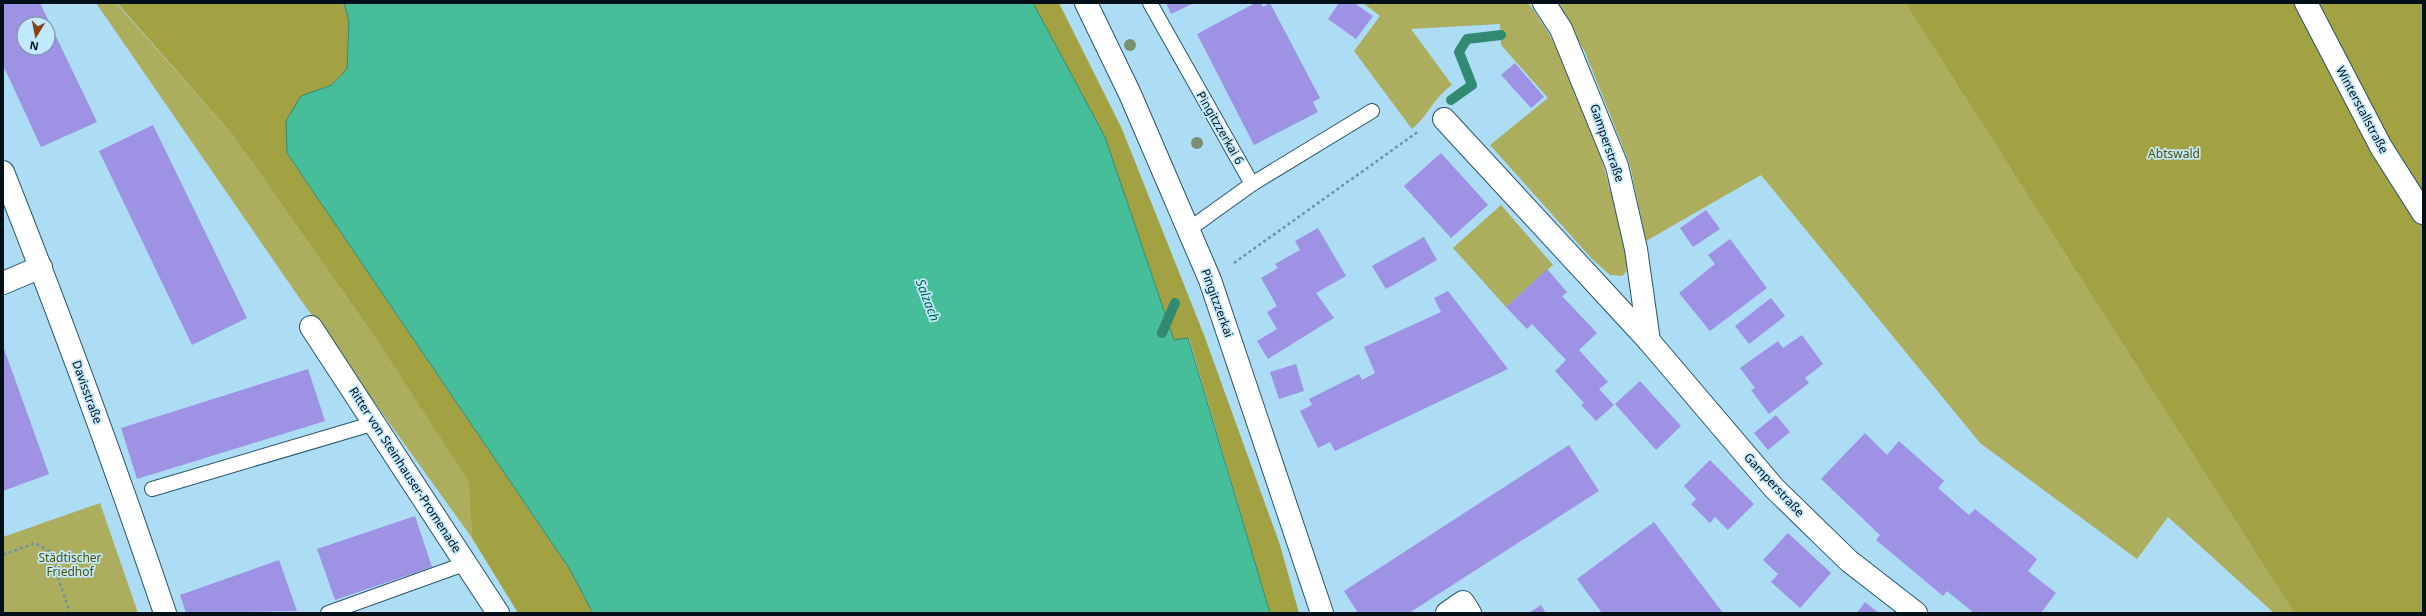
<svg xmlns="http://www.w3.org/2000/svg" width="2426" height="616" font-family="'Noto Sans',sans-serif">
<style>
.green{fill:#acae5d}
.forest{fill:#a2a242}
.water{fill:#47be9a;stroke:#328a73}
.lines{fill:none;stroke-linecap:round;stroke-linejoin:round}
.stream{stroke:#328a73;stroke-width:10}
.building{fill:#9e92e5;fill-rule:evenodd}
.service-casing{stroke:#275569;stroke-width:16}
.minor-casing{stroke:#275569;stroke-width:24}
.tertiary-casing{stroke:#275569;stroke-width:24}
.path{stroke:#6d92a4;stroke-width:2.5;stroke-dasharray:3 3;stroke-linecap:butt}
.service{stroke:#fff;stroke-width:14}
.minor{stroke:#fff;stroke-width:22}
.tertiary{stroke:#fff;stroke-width:22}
.tree{fill:#798f6f}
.labels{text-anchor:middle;stroke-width:3.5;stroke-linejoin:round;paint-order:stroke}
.street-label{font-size:12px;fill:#011018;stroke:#c2e8fc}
.park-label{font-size:12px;fill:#504f02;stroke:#c2e8fc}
.water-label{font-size:13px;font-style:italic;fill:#00654d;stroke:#c2e8fc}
</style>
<rect width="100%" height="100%" fill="#acddf5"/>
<g class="green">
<polygon points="96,3 116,3 232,134 374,336 470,481 472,538 298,296"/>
<path d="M 1363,3 L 1527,3 L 1530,5 C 1586,83 1607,172 1628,264 L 1626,272 L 1622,276 L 1610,275 L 1592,259 L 1490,145 L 1548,98 L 1501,45 L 1500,24 L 1411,29 L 1452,85 C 1435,96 1428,116 1412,129 L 1354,51 L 1380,16 Z"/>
<polygon points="1556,3 1905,3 2294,613 2274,613 2168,517 2137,559 1980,443 1761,175 1646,241 1630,165 1585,52"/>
<polygon points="1501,205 1553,265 1506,307 1453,248"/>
<polygon points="100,503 138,613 3,613 3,537"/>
</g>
<g class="forest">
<polygon points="117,3 344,3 349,21 347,69 332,85 301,96 287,153 569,568 593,613 518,613 472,538 469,481 374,336 232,134"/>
<polygon points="1033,3 1059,3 1122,129 1204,335 1280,545 1299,613 1270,613 1189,338 1174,340 1105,137"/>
<polygon points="1905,3 2423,3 2423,613 2294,613"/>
</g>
<polygon class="water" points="344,3 1033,3 1105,137 1174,340 1188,338 1270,613 593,613 569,568 287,153 286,121 301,96 332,85 347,69 349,21"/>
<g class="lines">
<g class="stream">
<polyline points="1451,100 1472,85 1459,52 1467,39 1501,35"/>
<polyline points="1162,333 1175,303"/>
</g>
</g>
<g class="building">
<path d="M 3,3 L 40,3 L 97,122 L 41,147 L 3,65 ZM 24,24 L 48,24 L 48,48 L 24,48 Z"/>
<polygon points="1166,3 1194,3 1171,14"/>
<polygon points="1255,3 1261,3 1263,7 1270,3 1320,98 1313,102 1318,112 1254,145 1197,34"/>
<polygon points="1339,3 1354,3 1373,16 1356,39 1328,19"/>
<polygon points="1515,63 1544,97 1531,108 1501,75"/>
<polygon points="153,125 247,318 192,345 99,151"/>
<polygon points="1441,153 1488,205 1451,238 1404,186"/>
<polygon points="1706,210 1720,229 1693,247 1680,228"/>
<polygon points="1318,228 1346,276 1316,293 1334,318 1268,359 1257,341 1277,329 1267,312 1277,306 1261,278 1278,268 1275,264 1300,250 1295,241"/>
<polygon points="1424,237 1437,260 1386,289 1372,266"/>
<polygon points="1730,239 1767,288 1710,331 1679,293 1715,264 1708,255"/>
<polygon points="1547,269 1567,292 1562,296 1597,333 1579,350 1608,382 1599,389 1614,405 1596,421 1581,405 1584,403 1555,371 1566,360 1532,324 1527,329 1506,307"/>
<polygon points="1448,291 1508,369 1335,451 1330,442 1318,448 1300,411 1312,405 1309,399 1359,374 1362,380 1375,373 1364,347 1441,312 1434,298"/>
<polygon points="1771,298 1785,316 1749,344 1735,326"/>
<polygon points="1802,335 1823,364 1805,378 1809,383 1769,414 1751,390 1755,388 1740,368 1778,341 1783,348"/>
<polygon points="3,346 49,474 3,491"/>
<polygon points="1296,364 1304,391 1279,399 1270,372"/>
<polygon points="308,369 325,421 137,479 121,428"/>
<polygon points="1640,381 1681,426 1656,450 1615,404"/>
<polygon points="1776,415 1790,432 1768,450 1754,433"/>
<polygon points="1865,433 1887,455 1899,441 1944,481 1938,488 1969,515 1975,509 2037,559 2028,571 2056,593 2041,613 1974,613 1947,591 1943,596 1876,540 1880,535 1821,479"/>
<polygon points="1569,445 1599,491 1409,613 1358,613 1344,591"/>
<polygon points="1710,460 1754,504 1728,530 1715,517 1710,523 1691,504 1696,499 1684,486"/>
<polygon points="415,516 432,567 335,600 317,549"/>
<polygon points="1654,522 1723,613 1602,613 1577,579"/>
<polygon points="1788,533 1831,573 1800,608 1771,582 1778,574 1763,560"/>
<polygon points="279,560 297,611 186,613 180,595"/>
<polygon points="1865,602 1879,613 1857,613"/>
<polygon points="1541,605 1546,613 1529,613"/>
</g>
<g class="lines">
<defs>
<g id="service">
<polyline points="1150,3 1252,184 1188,230"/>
<polyline points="1252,184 1372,111"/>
<polyline points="152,489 375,423"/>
<polyline points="328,613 467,563"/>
</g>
<g id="minor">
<polyline points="1544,3 1561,29 1617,166 1636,249 1649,341"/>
<polyline points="1444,119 1649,341 1774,488 1849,561 1916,613"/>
<path d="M 3,172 C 61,318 115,465 165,613"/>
<polyline points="3,283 41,267"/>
<polyline points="311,327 498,613"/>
<polyline points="1447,613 1463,602 1470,613"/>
</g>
<g id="tertiary">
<polyline points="1086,3 1130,94 1210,280 1322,613"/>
<polyline points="2306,3 2381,147 2423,213"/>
</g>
</defs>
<use href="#service" class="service-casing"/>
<use href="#minor" class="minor-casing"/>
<use href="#tertiary" class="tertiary-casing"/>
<g class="path">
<polyline points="1234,263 1419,131"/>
<polyline points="3,555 35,543 49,551 70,613"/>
</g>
<use href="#service" class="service"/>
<use href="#minor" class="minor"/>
<use href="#tertiary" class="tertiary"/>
</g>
<g class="tree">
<circle cx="1130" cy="45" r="6"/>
<circle cx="1197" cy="143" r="6"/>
</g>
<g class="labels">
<g class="street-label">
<text transform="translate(2362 110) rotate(62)" y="4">Winterstallstraße</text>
<text transform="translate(1220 128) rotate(60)" y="4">Pingitzzerkai 6</text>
<text transform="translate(1607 143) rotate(71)" y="4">Gamperstraße</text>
<text transform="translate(1217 303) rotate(70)" y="4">Pingitzzerkai</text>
<text transform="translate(87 392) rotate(70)" y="4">Davisstraße</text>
<text transform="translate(405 470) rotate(57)" y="4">Ritter von Steinhauser-Promenade</text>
<text transform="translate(1774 485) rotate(47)" y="4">Gamperstraße</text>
</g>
<g class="park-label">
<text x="2174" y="158">Abtswald</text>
<text x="70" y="562">Städtischer<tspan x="70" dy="14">Friedhof</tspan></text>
</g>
<g class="water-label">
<text transform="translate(928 300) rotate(69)" y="5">Salzach</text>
</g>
</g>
<rect width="2426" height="616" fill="none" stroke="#011018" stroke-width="8"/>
<g transform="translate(36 36) rotate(190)"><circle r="19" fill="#c2e8fc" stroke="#7592a1"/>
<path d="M0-3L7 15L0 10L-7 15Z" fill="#874317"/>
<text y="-6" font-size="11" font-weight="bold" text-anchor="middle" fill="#011018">N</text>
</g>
</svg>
